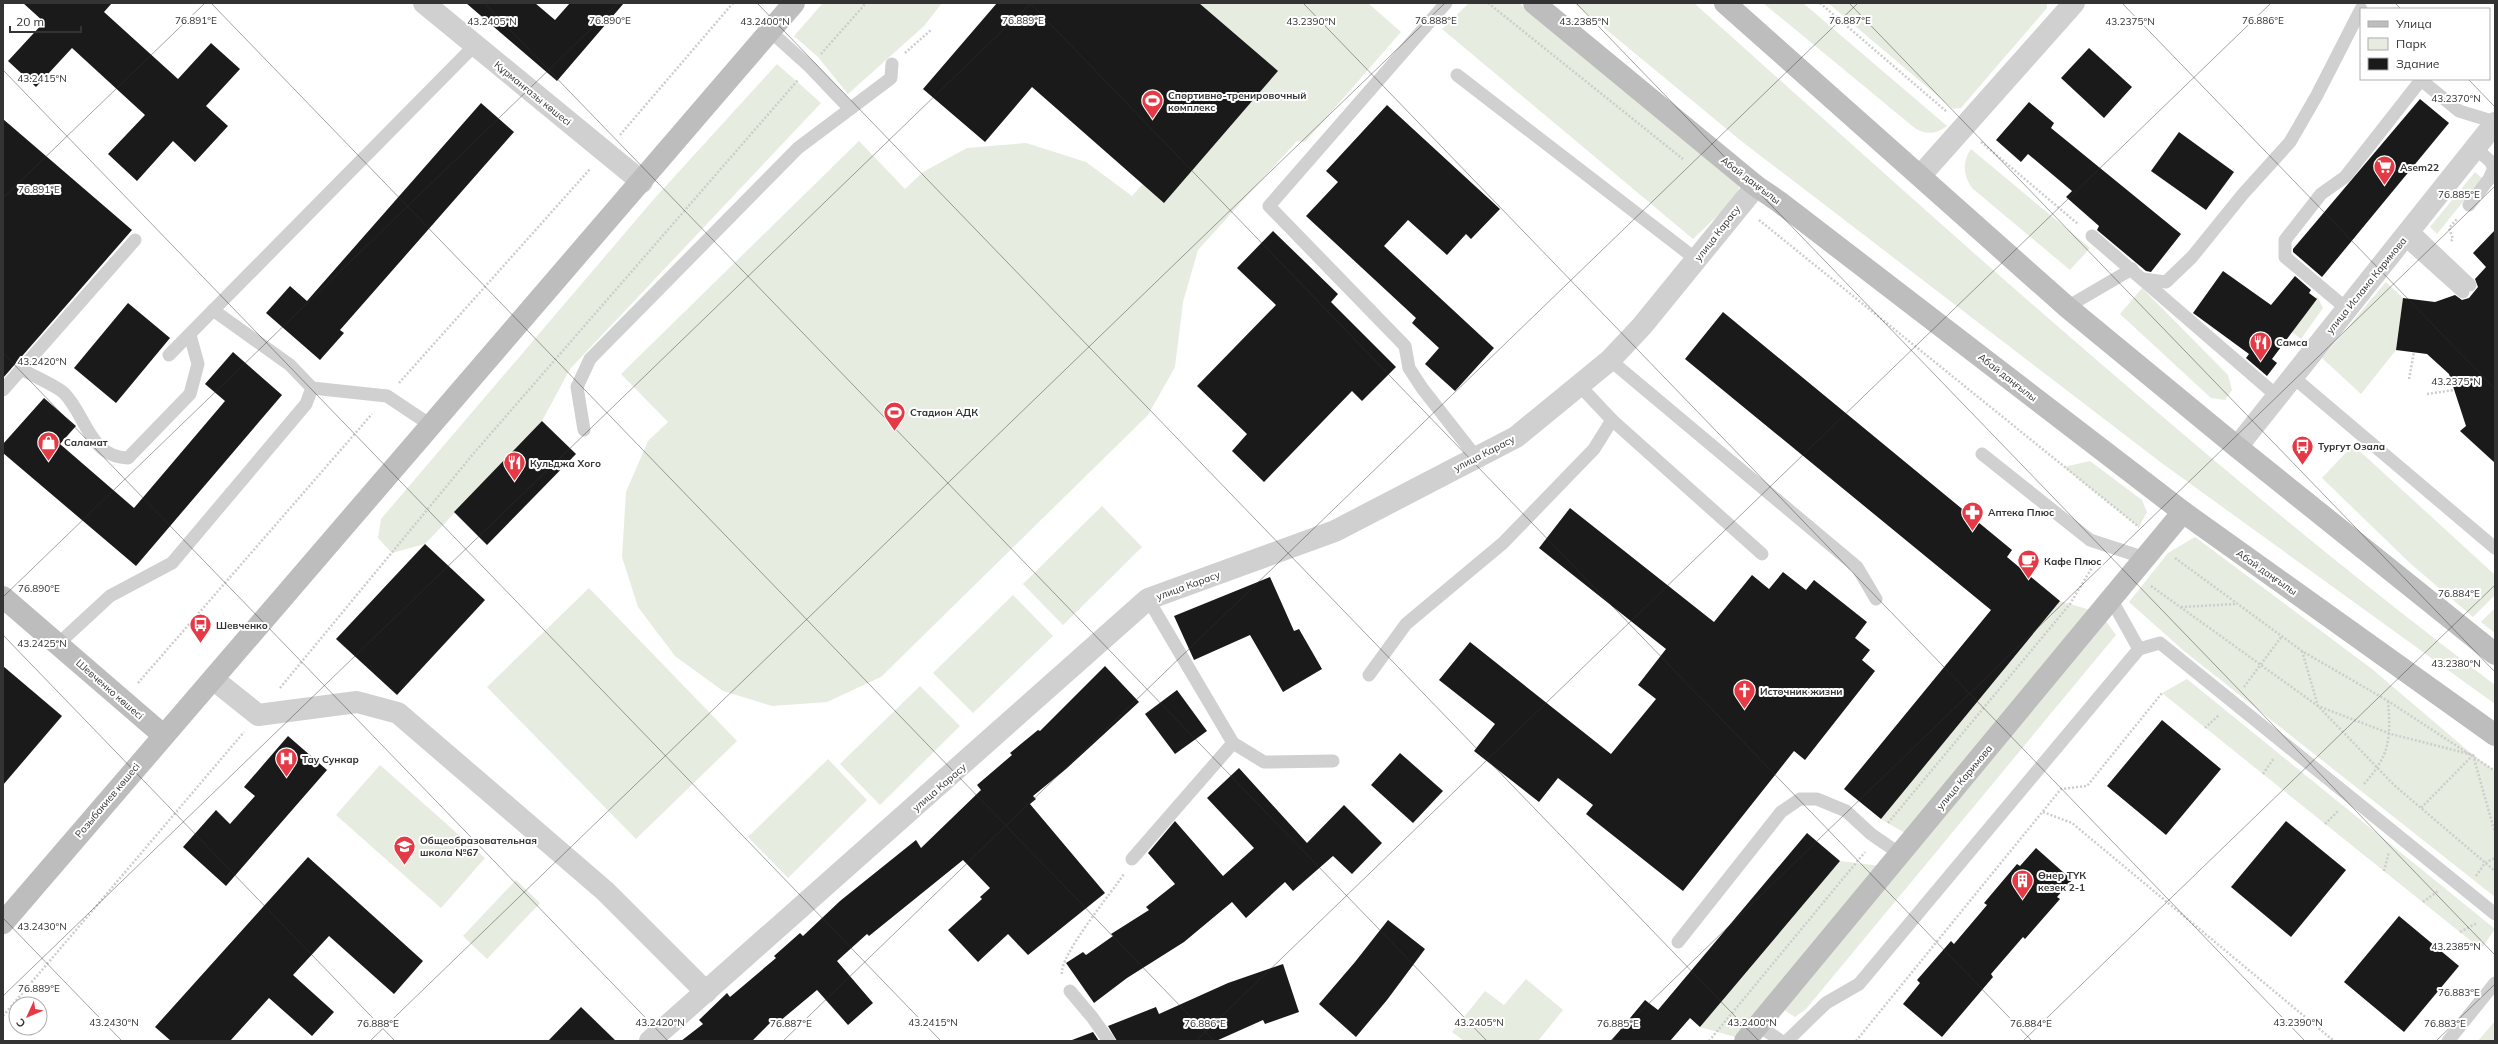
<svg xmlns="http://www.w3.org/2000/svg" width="2498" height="1044" font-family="Mulish,sans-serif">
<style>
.green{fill:#e6ecdf}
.building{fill:#1a1a1a}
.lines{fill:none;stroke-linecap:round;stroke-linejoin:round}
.path{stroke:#cdcdcd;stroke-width:2.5;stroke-dasharray:2 2;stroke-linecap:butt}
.lane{stroke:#d0d0d0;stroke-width:13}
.street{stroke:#d0d0d0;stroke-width:22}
.secondary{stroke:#bdbdbd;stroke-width:22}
.ticks{fill:none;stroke:#333;stroke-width:1;stroke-opacity:0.45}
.labels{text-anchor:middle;stroke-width:4;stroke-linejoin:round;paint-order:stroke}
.street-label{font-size:10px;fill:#333;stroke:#fff}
.poi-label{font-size:10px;font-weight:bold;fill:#333;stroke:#fff;text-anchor:start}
.ticks-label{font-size:10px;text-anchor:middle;fill:#333;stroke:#fff;stroke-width:4;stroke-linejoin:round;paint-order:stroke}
</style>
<rect width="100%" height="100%" fill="#fff"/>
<g class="green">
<polygon points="823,3 942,3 924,26 848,94 818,57 794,36"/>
<polygon points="1199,3 1368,3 1401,32 1305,142 1297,141 1198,250 1183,302 1175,367 1148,415 881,677 827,702 772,706 723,691 675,656 638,607 622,557 626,492 648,441 668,422 621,374 859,141 905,189 923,172 967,148 1026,143 1086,162 1132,196 1143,184 1164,202 1278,71"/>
<polygon points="1469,3 1519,3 1741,181 1735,199 1693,239 1442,29"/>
<path d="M 1574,3 L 1694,3 C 1955,237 2215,473 2495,685 L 2495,704 L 2163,464 L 1740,140 Z"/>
<path d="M 1763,3 L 1803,3 L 1947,126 C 1936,134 1928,135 1916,129 Z"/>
<polygon points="1828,3 2047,3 2047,8 1961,108 1953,109"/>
<polygon points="777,64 821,103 570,369 542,421 425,544 392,553 378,538 381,519 654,199"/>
<path d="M 1971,149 L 2090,248 L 2070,270 L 1972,188 C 1963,175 1962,162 1971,149 Z"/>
<polygon points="2475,172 2482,178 2437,234 2430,227"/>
<polygon points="2386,282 2403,298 2396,350 2361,394 2322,358"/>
<polygon points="2142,288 2228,375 2232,390 2225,400 2211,398 2120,314"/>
<polygon points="2317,296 2323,308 2301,339 2292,332"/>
<polygon points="2353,445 2495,575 2495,595 2473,617 2411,564 2322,478"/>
<polygon points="2090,461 2142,500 2147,512 2139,527 2064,467"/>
<polygon points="1102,506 1142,547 1063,625 1023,584"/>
<polygon points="2195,537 2372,669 2473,755 2495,771 2495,897 2184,651 2129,602 2168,553"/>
<polygon points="589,588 737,741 636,839 487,687"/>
<polygon points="1013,595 1053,636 973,713 933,673"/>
<polygon points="2060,601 2100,613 2116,635 1806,1009 1795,1017 1775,1004 1746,1040 1700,1027 1840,861 1889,867 1913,838 1881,819"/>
<polygon points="2495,608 2495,633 2481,622"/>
<polygon points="2187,679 2495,929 2481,949 2162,693"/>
<polygon points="920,686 960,726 880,805 840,764"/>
<polygon points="828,759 867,800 788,878 748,837"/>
<polygon points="380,765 485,858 441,908 336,815"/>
<polygon points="516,880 540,903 487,959 463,936"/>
<polygon points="1526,979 1563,1010 1538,1041 1464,1041 1452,1032 1485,991 1504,1005"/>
<polygon points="2495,1021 2495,1041 2478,1041"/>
</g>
<g class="building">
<polygon points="23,3 112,3 104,12 178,79 211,43 240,69 206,106 228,126 195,162 173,141 137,181 108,154 145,115 72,48 36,87 8,61 44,22"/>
<polygon points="466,3 535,3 555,20 570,3 624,3 557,81"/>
<polygon points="997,3 1199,3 1278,71 1164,203 1032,87 985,142 923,89"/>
<polygon points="2089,48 2132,87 2104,118 2061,78"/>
<polygon points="2420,99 2449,123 2322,277 2293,252 2293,249"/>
<polygon points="2029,102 2054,123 2051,128 2181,234 2151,272 2146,271 2097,230 2099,226 2066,197 2072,191 2028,154 2021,162 1996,140"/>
<polygon points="481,103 514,132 340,330 344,333 320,360 266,313 290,286 307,301"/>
<polygon points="1387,105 1500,209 1471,239 1466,234 1447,255 1408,220 1384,246 1494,348 1455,391 1425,364 1439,348 1412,323 1416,318 1306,216 1338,182 1326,171"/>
<polygon points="3,119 132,230 3,378"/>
<polygon points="2179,132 2234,172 2206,210 2151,171"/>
<polygon points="2495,230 2495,463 2460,431 2466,426 2449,374 2427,354 2396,350 2403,298 2435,302 2455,295 2462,300 2469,298 2478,287 2475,279 2486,267 2473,253"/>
<polygon points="1273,231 1338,294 1331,302 1396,367 1362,401 1352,391 1264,482 1232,451 1247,434 1197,386 1276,305 1237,268"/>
<polygon points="2223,271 2271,305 2295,276 2311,290 2309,293 2317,299 2272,359 2277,363 2267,376 2246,358 2249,354 2193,313"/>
<polygon points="128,303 170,338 116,403 74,368"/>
<polygon points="1723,312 2012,550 2007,557 2060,601 1881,819 1844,789 1991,610 1685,359"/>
<polygon points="233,352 282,395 136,566 3,453 3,444 44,398 76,426 60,444 134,508 225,401 205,384"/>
<polygon points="542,421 576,454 487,545 454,512"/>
<polygon points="1570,508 1714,622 1752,575 1769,589 1783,572 1806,590 1814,580 1867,622 1855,638 1870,650 1862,660 1875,671 1805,760 1794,751 1683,891 1586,814 1593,805 1558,778 1539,802 1474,751 1495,724 1439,680 1470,642 1611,754 1656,699 1638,685 1666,649 1539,548"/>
<polygon points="425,544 485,600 397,695 336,639"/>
<polygon points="1270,577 1294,631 1299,629 1322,669 1283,692 1250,635 1194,660 1174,616"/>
<polygon points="3,666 62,716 3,785"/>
<polygon points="1105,666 1139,702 1066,769 1033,796 1036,799 1030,804 1105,893 1028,955 1008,934 978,962 948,930 982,899 980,897 990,888 963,860 869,936 867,934 837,961 873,1003 848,1025 817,990 774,1026 771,1022 752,1041 681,1041 703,1024 699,1020 727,993 730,997 776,958 774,956 800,933 803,936 840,901 916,840 921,848 981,790 977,785 1012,755 1010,753 1038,730 1040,731"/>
<polygon points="1177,690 1207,731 1175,754 1145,714"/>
<polygon points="2162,720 2221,769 2166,835 2107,786"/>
<polygon points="288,736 327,770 226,886 183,847 216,810 230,824 255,796 244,787"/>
<polygon points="1400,753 1443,791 1413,823 1371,785"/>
<polygon points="1239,768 1307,843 1344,805 1382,843 1352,874 1333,856 1293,891 1285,882 1246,918 1232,902 1184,942 1127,978 1094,1003 1066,963 1083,952 1086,955 1113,936 1111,934 1149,910 1146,907 1175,884 1148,853 1175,821 1223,876 1254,848 1207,798"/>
<polygon points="2286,821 2346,870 2291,937 2231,887"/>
<polygon points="1807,833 1840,861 1700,1027 1690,1018 1670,1041 1611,1041 1645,1000 1658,1010"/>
<polygon points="2036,848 2072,880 2057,897 2060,899 2025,939 2023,937 1991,974 1993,977 1942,1037 1903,1004 1920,983 1917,980 1951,941 1954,944 1987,905 1984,903 2017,864 2020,866"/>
<polygon points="308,857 423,961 394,994 329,936 293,975 334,1012 312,1036 269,998 230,1041 171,1041 155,1027"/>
<polygon points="2399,916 2459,966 2404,1032 2344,982"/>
<polygon points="1388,920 1425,949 1387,1000 1356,1037 1319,1004 1355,962"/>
<polygon points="1283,964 1299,1012 1265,1024 1263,1020 1216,1041 1117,1041 1108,1026 1156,1007 1159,1014 1228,983"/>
<polygon points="581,1007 616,1041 548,1041"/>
<polygon points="1093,1032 1099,1041 1072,1041 1072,1040"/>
</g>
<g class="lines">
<g class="path">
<polyline points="1488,3 1683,159"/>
<polyline points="1820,3 1947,112"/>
<polyline points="905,53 931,30"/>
<polyline points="821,54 866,3"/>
<polyline points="620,135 733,3"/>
<polyline points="1981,142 2078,224"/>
<polyline points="1759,220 2139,527"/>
<polyline points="2451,241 2453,239 2449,228 2457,219"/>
<polyline points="2409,379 2414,352"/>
<polyline points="399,383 590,169"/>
<polyline points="2427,394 2454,390"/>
<polyline points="2175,558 2302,651 2388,701 2495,771"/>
<polyline points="2151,586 2318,706 2394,785 2495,871"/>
<polyline points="2181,607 2236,604"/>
<polyline points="2302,651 2318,706 2391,734 2473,755 2421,808"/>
<polyline points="138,683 372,414"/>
<polyline points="2244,687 2282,636"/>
<polyline points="280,688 474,453 798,80"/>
<polyline points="2205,728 2219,715"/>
<polyline points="2473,755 2495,833"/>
<polyline points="2263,774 2274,758"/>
<path d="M 2364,784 C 2390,755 2391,739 2388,701"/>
<polyline points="2043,812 2072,823 2334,1041"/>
<polyline points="1888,823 2070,604 2096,561"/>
<polyline points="2325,824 2338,811"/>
<polyline points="2384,871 2389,852"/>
<polyline points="2476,876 2485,863 2495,858"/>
<polyline points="2423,902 2438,891"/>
<polyline points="2460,932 2477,923"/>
<path d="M 1062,974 C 1059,956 1112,892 1124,874"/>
<polyline points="3,1016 244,732"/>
<polyline points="1709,1041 1865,852"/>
<polyline points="1856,1041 2061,789 2087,786 2162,693"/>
</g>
<g class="lane">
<polyline points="1446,3 1269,206 1405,346 1409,368 1422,388 1476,457"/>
<polyline points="1457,75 1697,260"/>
<polyline points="850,109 891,78 892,64"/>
<polyline points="2469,205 2489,179 2494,168 2490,161 2475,148"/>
<polyline points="2411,229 2470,285"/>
<polyline points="2092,236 2277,396"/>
<polyline points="2403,238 2463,292"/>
<polyline points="2143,279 2166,282 2192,257 2243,194 2290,142 2317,95 2361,9"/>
<polyline points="2067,307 2132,269"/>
<polyline points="2347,309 2285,257 2285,240 2321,194 2345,177 2421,80 2459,111 2495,122"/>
<polyline points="169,355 475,45"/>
<polyline points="1610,360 1857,567 1876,599"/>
<path d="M 21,369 C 33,376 55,385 64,393 C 86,415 89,457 128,458 L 190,394 L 198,364 L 190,335"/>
<polyline points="2293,377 2495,548"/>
<polyline points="1579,385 1612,420 1762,554"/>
<polyline points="312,388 387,396 432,426"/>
<polyline points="3,390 135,240"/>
<polyline points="584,430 577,387 590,359 798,148 850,109 810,67 770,31"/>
<polyline points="1982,454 2090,540 2145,558"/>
<polyline points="1148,599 1233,743 1264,762 1333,761"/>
<polyline points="58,644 110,596 172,563 306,404 312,388 290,365 213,310"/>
<polyline points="2139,649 2160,643 2495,914"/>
<polyline points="1369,675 1406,624 1503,543 1594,449 1612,420"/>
<polyline points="1132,859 1233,743"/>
<polyline points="1678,942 1781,812 1800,799 1817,799 1846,811 1871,834 1900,854"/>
<polyline points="1070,991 1092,1017 1109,1041"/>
<polyline points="1758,1025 1781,1041"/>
<polyline points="1787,1041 1826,1003 1859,984 2139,649 2111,599"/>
<polyline points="2448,1041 2495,983"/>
</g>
<g class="street">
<polyline points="424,3 642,182"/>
<polyline points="1921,175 2074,3"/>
<polyline points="2237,447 2495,123"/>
<polyline points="213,679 258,715 357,702 398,713 605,891 706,992"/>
<polyline points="650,1041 1148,599 1335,531 1516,437 1610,360 1642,326 1756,186"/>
</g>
<g class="secondary">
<polyline points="1534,3 1756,186 1778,201 2183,512 2495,735"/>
<polyline points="1725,3 2067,307 2237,447 2495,654"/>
<polyline points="3,597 163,735"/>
<polyline points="3,923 794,3"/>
<polyline points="1745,1041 2183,512"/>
</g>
</g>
<path class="ticks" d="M 211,3 L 1214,1041M 484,3 L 1487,1041M 757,3 L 1759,1041M 1030,3 L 2032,1041M 1303,3 L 2305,1041M 1576,3 L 2495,955M 1849,3 L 2495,672M 2122,3 L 2495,389M 2395,3 L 2401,9M 3,70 L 941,1041M 2468,79 L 2495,107M 3,198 L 205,3M 3,353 L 668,1041M 3,597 L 618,3M 3,635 L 395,1041M 3,918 L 122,1041M 3,996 L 1031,3M 370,1041 L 1445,3M 783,1041 L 1858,3M 1196,1041 L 2271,3M 1610,1041 L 2495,186M 2023,1041 L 2495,585M 2436,1041 L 2495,984"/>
<defs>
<symbol id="stadium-pin" viewBox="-11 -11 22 30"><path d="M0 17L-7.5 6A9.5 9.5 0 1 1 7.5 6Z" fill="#e63946" stroke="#fff"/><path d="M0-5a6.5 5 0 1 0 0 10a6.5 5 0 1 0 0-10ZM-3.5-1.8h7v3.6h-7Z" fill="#fff"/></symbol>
<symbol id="supermarket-pin" viewBox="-11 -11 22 30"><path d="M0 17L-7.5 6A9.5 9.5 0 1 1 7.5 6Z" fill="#e63946" stroke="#fff"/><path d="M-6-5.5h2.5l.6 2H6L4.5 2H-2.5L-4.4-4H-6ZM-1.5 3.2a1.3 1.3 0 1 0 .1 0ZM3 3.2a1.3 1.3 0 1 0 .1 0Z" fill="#fff"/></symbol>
<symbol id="restaurant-pin" viewBox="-11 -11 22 30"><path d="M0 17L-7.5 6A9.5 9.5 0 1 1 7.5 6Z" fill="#e63946" stroke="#fff"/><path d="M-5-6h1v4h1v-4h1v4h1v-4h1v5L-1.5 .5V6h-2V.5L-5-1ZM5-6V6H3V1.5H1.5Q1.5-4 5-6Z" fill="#fff"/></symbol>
<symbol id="shop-pin" viewBox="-11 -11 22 30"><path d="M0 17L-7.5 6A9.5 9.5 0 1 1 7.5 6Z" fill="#e63946" stroke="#fff"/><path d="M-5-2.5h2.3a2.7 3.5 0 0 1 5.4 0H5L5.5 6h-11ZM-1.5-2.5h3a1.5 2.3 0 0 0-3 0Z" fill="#fff"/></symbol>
<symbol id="bus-pin" viewBox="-11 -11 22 30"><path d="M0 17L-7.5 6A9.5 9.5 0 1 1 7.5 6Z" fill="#e63946" stroke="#fff"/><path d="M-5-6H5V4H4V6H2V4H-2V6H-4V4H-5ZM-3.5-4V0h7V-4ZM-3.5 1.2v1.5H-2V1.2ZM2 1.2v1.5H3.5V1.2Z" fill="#fff"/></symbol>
<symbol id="pharmacy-pin" viewBox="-11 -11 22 30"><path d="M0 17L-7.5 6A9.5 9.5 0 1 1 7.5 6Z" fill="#e63946" stroke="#fff"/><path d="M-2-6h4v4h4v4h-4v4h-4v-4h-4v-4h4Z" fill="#fff"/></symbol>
<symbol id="cafe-pin" viewBox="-11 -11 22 30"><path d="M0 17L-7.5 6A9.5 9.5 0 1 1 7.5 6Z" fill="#e63946" stroke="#fff"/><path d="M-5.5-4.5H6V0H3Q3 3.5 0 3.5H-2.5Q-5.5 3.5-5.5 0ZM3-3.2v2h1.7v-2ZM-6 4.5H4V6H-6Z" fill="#fff"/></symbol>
<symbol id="church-pin" viewBox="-11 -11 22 30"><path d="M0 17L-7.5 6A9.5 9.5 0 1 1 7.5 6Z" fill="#e63946" stroke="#fff"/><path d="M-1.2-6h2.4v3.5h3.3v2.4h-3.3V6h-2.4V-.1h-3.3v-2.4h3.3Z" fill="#fff"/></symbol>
<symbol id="hospital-pin" viewBox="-11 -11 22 30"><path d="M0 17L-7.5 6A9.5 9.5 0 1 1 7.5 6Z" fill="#e63946" stroke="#fff"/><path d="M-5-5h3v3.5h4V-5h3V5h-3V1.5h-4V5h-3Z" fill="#fff"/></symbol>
<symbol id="school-pin" viewBox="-11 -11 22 30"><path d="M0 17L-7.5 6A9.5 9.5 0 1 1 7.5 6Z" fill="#e63946" stroke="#fff"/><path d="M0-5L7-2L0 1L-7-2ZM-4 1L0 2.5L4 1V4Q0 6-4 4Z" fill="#fff"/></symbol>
<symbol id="building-pin" viewBox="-11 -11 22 30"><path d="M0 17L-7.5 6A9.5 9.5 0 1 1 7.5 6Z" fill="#e63946" stroke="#fff"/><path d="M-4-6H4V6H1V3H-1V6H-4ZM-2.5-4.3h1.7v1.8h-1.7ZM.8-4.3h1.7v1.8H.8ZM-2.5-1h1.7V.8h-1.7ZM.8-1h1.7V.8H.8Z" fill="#fff"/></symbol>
</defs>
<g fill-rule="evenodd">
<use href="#stadium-pin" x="1140" y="88" width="25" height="34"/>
<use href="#supermarket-pin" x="2372" y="154" width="25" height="34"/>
<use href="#restaurant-pin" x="2248" y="330" width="25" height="34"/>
<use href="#stadium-pin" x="882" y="400" width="25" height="34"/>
<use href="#shop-pin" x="36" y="430" width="25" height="34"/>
<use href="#bus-pin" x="2290" y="434" width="25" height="34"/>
<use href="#restaurant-pin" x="502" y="450" width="25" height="34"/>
<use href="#pharmacy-pin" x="1960" y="500" width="25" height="34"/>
<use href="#cafe-pin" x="2016" y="548" width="25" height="34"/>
<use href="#bus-pin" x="188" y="612" width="25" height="34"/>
<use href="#church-pin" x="1732" y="678" width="25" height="34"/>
<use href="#hospital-pin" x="274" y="746" width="25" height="34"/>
<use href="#school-pin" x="392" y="834" width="25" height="34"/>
<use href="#building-pin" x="2010" y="868" width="25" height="34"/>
</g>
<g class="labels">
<g class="street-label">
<text transform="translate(533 93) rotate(39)" y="4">Құрманғазы көшесі</text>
<text transform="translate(1751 180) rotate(37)" y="4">Абай даңғылы</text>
<text transform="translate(1717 233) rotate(-52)" y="4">улица Карасу</text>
<text transform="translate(2366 285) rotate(-51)" y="4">улица Ислама Каримова</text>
<text transform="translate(2008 377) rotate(38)" y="4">Абай даңғылы</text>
<text transform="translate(1484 453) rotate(-27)" y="4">улица Карасу</text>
<text transform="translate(2267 572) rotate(35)" y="4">Абай даңғылы</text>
<text transform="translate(1188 585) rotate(-20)" y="4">улица Карасу</text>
<text transform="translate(110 689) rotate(41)" y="4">Шевченко көшесі</text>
<text transform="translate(1964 777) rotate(-50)" y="4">улица Каримова</text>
<text transform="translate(939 787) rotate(-41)" y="4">улица Карасу</text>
<text transform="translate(107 800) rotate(-50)" y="4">Розыбакиев көшесі</text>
</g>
<g class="poi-label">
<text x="1168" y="99">Спортивно-тренировочный<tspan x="1168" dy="12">комплекс</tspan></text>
<text x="2400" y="171">Asem22</text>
<text x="2276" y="346">Самса</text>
<text x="910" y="416">Стадион АДК</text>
<text x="64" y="446">Саламат</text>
<text x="2318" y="450">Тургут Озала</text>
<text x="530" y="467">Кульджа Хого</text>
<text x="1988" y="516">Аптека Плюс</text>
<text x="2044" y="565">Кафе Плюс</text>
<text x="216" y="629">Шевченко</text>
<text x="1760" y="695">Источник жизни</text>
<text x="302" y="763">Тау Сункар</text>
<text x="420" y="844">Общеобразовательная<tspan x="420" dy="12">школа №67</tspan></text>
<text x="2038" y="879">Өнер ТҮК<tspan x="2038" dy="12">кезек 2-1</tspan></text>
</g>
</g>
<g class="ticks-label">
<text x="196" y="24">76.891°E</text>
<text x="610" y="24">76.890°E</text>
<text x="1023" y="24">76.889°E</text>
<text x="1436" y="24">76.888°E</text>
<text x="1850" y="24">76.887°E</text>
<text x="2263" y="24">76.886°E</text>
<text x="492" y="25">43.2405°N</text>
<text x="765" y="25">43.2400°N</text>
<text x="1311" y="25">43.2390°N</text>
<text x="1584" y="25">43.2385°N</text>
<text x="2130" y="25">43.2375°N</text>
<text x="42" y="82">43.2415°N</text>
<text x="2456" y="102">43.2370°N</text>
<text x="39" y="193">76.891°E</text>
<text x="2459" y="198">76.885°E</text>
<text x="42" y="365">43.2420°N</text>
<text x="2456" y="385">43.2375°N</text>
<text x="39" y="592">76.890°E</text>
<text x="2459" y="597">76.884°E</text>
<text x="42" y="647">43.2425°N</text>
<text x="2456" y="667">43.2380°N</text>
<text x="42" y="930">43.2430°N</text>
<text x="2456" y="950">43.2385°N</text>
<text x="39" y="992">76.889°E</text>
<text x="2459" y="996">76.883°E</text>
<text x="114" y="1026">43.2430°N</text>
<text x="660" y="1026">43.2420°N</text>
<text x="933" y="1026">43.2415°N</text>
<text x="1479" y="1026">43.2405°N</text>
<text x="1752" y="1026">43.2400°N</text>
<text x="2298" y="1026">43.2390°N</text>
<text x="378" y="1027">76.888°E</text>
<text x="791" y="1027">76.887°E</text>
<text x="1205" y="1027">76.886°E</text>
<text x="1618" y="1027">76.885°E</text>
<text x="2031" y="1027">76.884°E</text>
<text x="2445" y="1027">76.883°E</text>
</g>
<rect width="2498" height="1044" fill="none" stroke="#333333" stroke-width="8"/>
<rect x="2360" y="8" width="130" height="72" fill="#ffffff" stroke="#adadad"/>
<rect x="2368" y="21" width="20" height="6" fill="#bdbdbd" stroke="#adadad"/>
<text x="2396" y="28" font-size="12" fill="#333333">Улица</text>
<rect x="2368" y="38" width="20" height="12" fill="#e6ecdf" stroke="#adadad"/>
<text x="2396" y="48" font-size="12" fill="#333333">Парк</text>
<rect x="2368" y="58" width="20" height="12" fill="#1a1a1a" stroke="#adadad"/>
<text x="2396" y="68" font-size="12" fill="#333333">Здание</text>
<g transform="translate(28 1016) rotate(226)"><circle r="19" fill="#ffffff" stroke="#adadad"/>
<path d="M0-3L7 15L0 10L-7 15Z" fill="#e63946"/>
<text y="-6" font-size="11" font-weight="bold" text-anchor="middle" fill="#333333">С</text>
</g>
<path d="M10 26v6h71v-6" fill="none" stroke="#333333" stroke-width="2"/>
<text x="16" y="26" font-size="12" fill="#333333" stroke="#ffffff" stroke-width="3" paint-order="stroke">20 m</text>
</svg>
